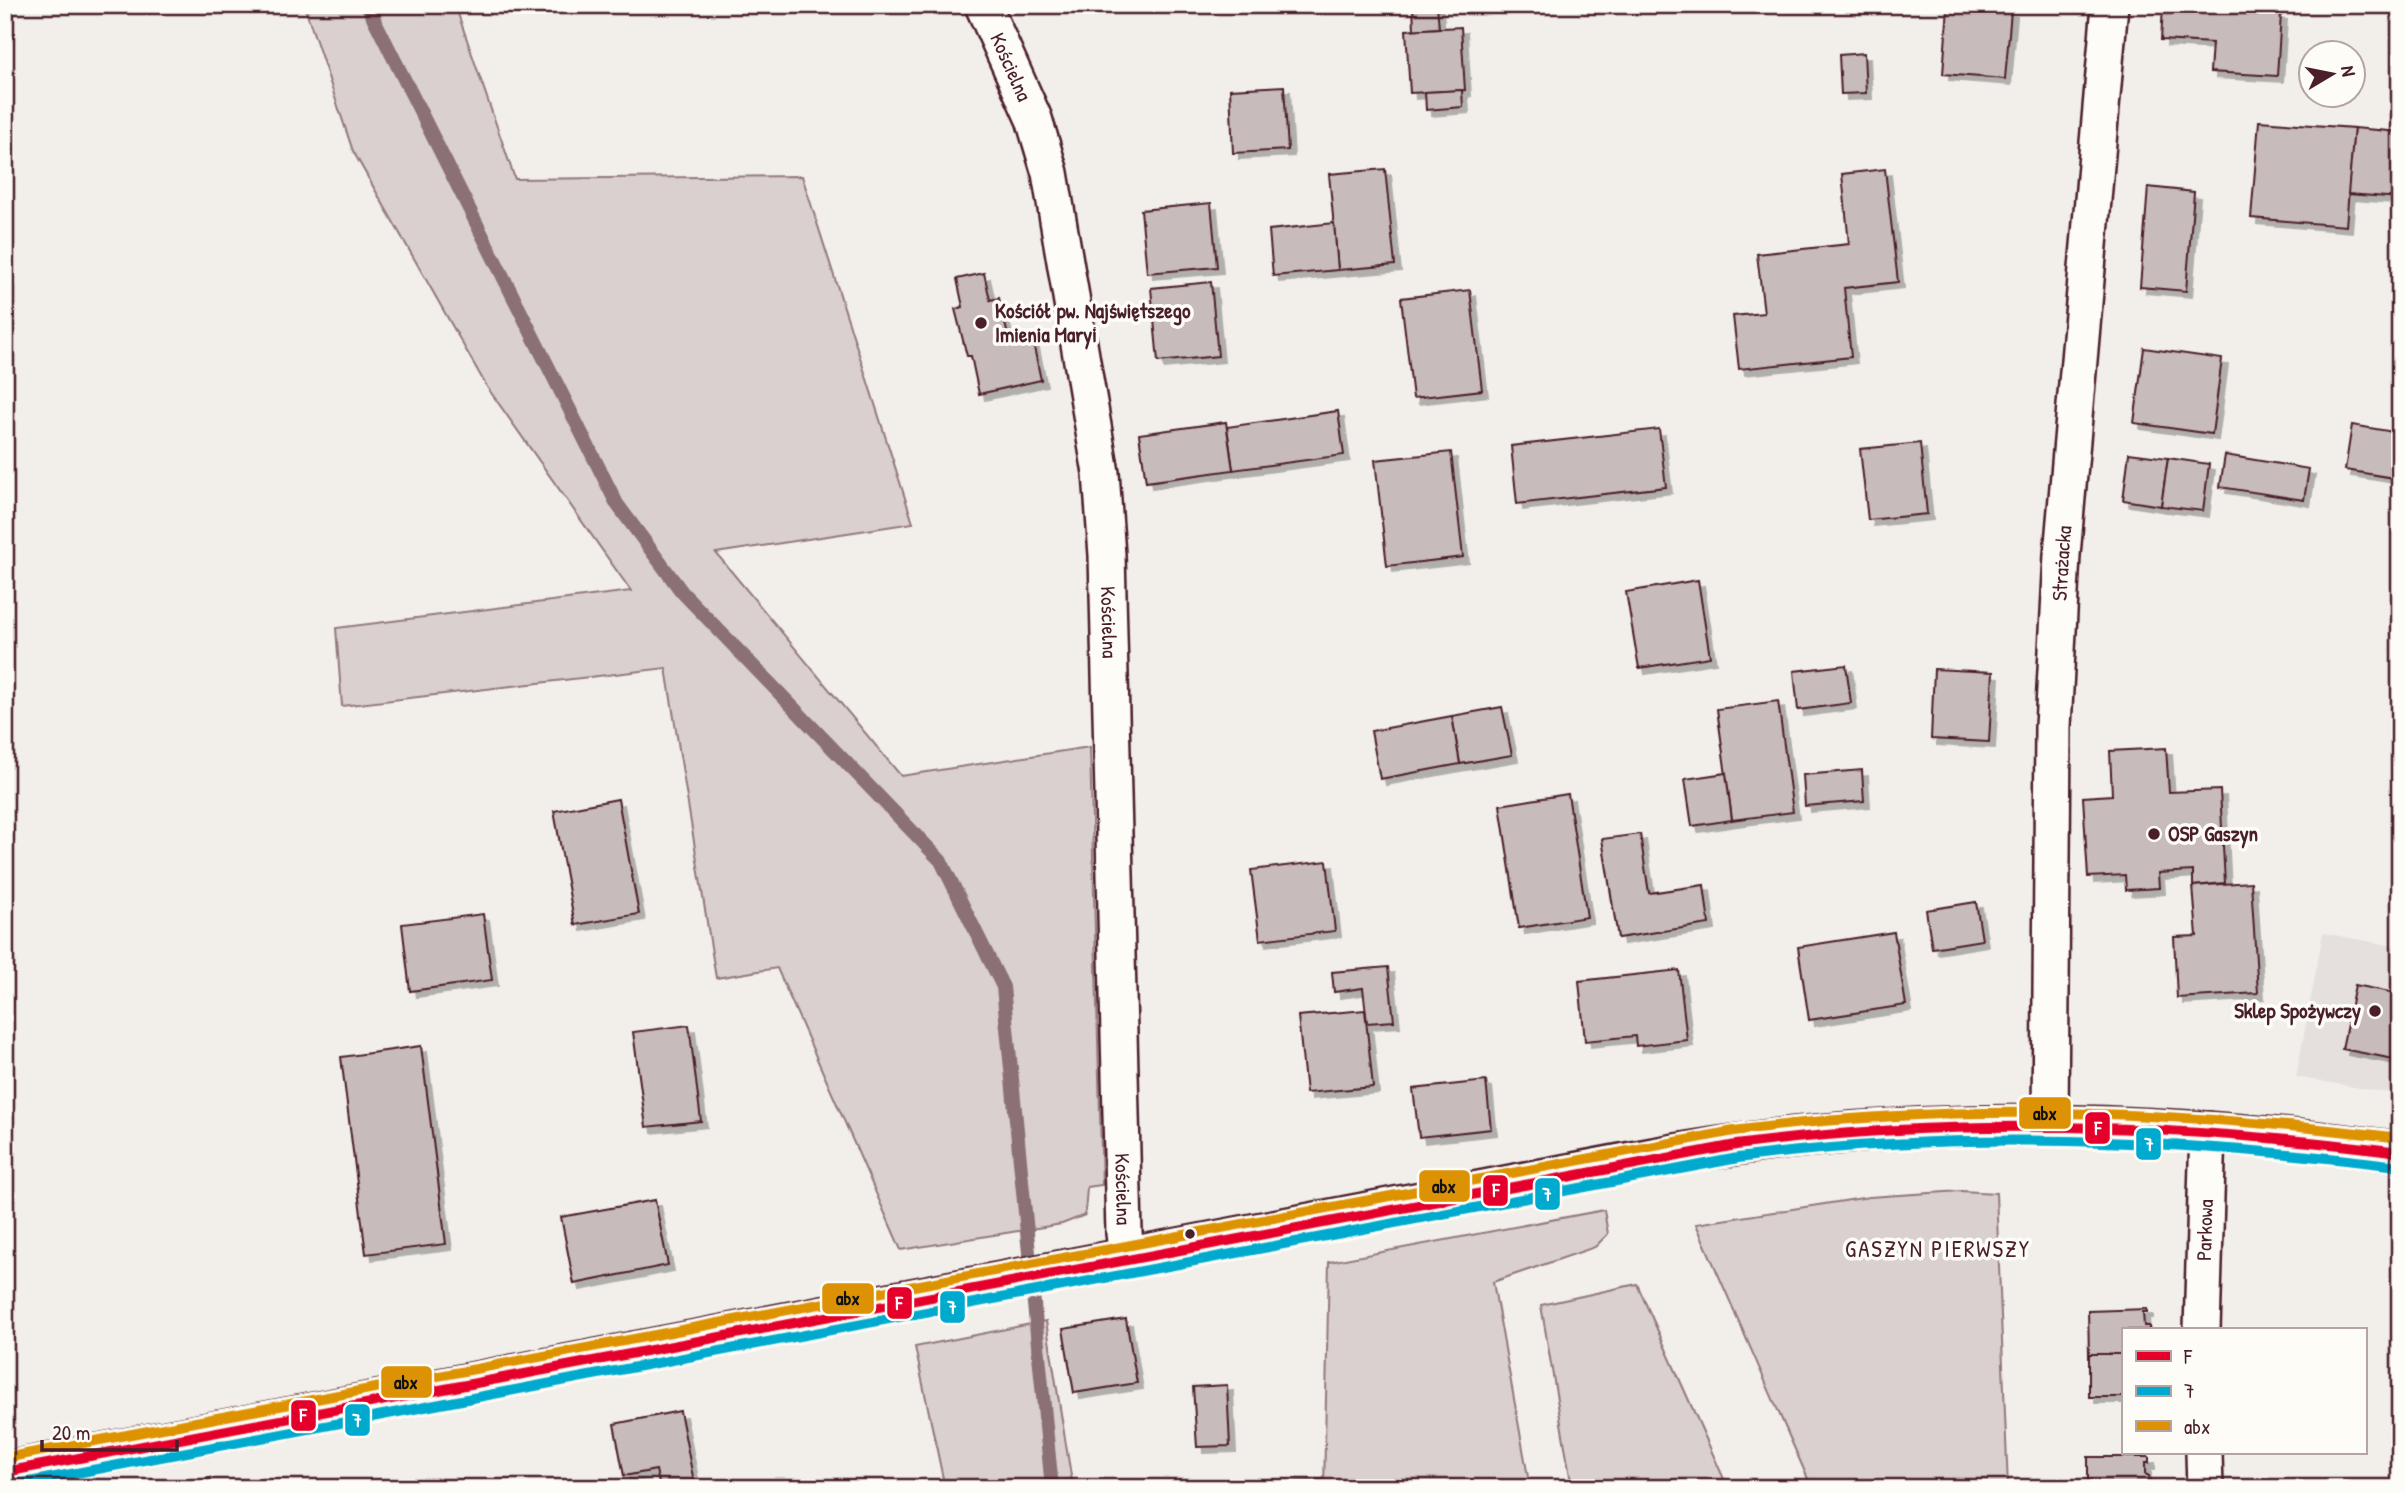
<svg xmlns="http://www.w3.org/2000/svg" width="2405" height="1493" font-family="'Patrick Hand',sans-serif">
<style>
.built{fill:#e5dfdd}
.green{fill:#d9d0cf;stroke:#92787d;stroke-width:2}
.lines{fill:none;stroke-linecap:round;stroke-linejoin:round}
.stream{stroke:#8b6f75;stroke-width:14}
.building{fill:#c8bbbb;stroke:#4a1f2b;stroke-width:2;filter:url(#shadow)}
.minor-casing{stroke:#4a1f2b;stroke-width:40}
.primary-casing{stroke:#4a1f2b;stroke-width:44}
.path{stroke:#4a1f2b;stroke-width:4.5;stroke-dasharray:2 5;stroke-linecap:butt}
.minor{stroke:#fdfcf7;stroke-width:35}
.primary{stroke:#fdfcf7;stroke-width:38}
.bus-1-casing{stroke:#fdfcf7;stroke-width:16}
.bus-2-casing{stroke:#fdfcf7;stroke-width:16}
.bus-3-casing{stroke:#fdfcf7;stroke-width:16}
.bus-1{stroke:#e4002b;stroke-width:10}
.bus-2{stroke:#00a9ce;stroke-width:10}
.bus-3{stroke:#dd9206;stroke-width:10}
.poi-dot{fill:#4a1f2b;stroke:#fdfcf7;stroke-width:2.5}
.labels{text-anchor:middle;stroke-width:7;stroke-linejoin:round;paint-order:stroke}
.street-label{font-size:21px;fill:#4a1f2b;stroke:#fdfcf7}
.poi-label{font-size:21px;font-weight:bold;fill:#4a1f2b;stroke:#fdfcf7;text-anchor:start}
.neighbourhood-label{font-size:23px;letter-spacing:2px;fill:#4a1f2b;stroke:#fdfcf7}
.line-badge{stroke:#fdfcf7;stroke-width:2.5}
.badge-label{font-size:19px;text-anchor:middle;font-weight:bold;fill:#fff}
.pale-badge-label{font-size:19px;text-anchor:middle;font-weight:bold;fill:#111}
</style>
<defs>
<filter id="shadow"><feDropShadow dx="6" dy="6" stdDeviation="0" flood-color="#0004"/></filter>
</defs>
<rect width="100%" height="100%" fill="#f2efeb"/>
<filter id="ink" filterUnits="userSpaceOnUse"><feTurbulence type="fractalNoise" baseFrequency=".0143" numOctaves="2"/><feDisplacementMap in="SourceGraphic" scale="14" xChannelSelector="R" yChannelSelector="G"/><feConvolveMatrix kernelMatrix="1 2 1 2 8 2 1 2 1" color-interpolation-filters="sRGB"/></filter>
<g filter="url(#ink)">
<polygon class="built" points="2323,933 2400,947 2400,1095 2296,1077"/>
<g class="green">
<polygon points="304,5 455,5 515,179 802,176 913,523 716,553 901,776 1090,747 1102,1185 1087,1187 1085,1215 1062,1224 901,1250 777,968 716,978 666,668 342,706 336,628 631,591 487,387 353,151"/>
<polygon points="1961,1191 1996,1193 2008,1488 1812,1488 1696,1224 1869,1197"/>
<polygon points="1604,1210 1608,1234 1595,1247 1493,1282 1530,1488 1324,1488 1329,1262"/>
<polygon points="1637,1284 1728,1488 1572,1488 1541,1305"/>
<polygon points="1046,1321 1073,1488 945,1488 915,1347"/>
<polygon points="1322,1479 1321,1488 1213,1488"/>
</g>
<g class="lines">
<polyline class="stream" points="367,5 617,504 682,592 941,861 1003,987 1052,1488"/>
</g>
<g class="building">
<polygon points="1413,5 1437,5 1439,28 1414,30"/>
<polygon points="2190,5 2251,5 2251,11 2281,14 2277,76 2210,72 2212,43 2161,40 2163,7 2189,9"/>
<polygon points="1948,7 2011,11 2005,79 1943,74"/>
<polygon points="1461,27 1465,90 1410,93 1406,30"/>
<polygon points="1864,53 1866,93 1841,94 1839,55"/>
<polygon points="1284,86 1288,150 1233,153 1230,89"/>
<polygon points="1462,90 1463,107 1426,110 1425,92"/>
<polygon points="2259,121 2354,128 2346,226 2251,218"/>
<polygon points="2354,128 2400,132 2400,198 2348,194"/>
<polygon points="1385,169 1395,265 1338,270 1329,174"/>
<polygon points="1885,169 1898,282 1844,288 1851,357 1739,369 1733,316 1764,313 1757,254 1849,244 1842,174"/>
<polygon points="2148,187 2194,192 2186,291 2140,287"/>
<polygon points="1211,203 1217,267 1147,273 1141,210"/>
<polygon points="1334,223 1338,270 1273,276 1269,230"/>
<polygon points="984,273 990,300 999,298 1010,344 1032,338 1041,380 979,394 971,356 967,356 955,309 963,307 957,279"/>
<polygon points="1211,282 1218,356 1158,362 1151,288"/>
<polygon points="1470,290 1482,390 1413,398 1401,298"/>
<polygon points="2144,348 2222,359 2212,434 2134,423"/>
<polygon points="1338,411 1344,455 1233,470 1227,427"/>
<polygon points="1226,422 1233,470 1146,482 1139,434"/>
<polygon points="2352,425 2400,433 2400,479 2345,470"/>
<polygon points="1659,429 1666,487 1517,504 1511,446"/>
<polygon points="1920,443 1927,514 1868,520 1860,449"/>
<polygon points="1451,452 1463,557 1387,566 1375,460"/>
<polygon points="2129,453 2168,458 2161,506 2123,500"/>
<polygon points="2225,455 2309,469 2304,500 2220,487"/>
<polygon points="2168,458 2209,464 2203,511 2161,506"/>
<polygon points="1698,580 1710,657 1639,668 1626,592"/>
<polygon points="1846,665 1851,703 1798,710 1794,671"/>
<polygon points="1934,669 1993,672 1989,742 1931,739"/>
<polygon points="1778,701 1793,812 1732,820 1717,709"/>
<polygon points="1502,707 1512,755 1460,764 1452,716"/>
<polygon points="1452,716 1460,764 1380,779 1371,731"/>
<polygon points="2166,748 2169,792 2220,790 2225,883 2193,886 2193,871 2158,873 2159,888 2126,890 2125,875 2088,877 2083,797 2112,795 2110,751"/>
<polygon points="1862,770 1864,801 1805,806 1803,775"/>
<polygon points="1726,773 1732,820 1692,826 1685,779"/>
<polygon points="1568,794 1587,917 1519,928 1500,805"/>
<polygon points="618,799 639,914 575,925 554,811"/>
<polygon points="1640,834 1649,893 1704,885 1709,924 1618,938 1602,839"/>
<polygon points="1327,861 1335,931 1260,940 1251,870"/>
<polygon points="2251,882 2258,993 2177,998 2174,937 2197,936 2193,886"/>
<polygon points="1976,902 1982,940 1932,948 1926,910"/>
<polygon points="483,914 492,980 410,991 402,924"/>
<polygon points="1894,932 1906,1005 1809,1020 1798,947"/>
<polygon points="1388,967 1394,1021 1367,1023 1363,988 1334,992 1332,972"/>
<polygon points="1679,970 1687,1040 1636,1046 1635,1036 1585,1041 1579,981"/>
<polygon points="2355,985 2400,994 2400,1028 2394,1059 2342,1049"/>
<polygon points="1365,1010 1373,1087 1306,1093 1298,1016"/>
<polygon points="689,1025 701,1121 646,1127 633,1032"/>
<polygon points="421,1046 446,1244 366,1254 341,1057"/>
<polygon points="1486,1081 1491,1129 1419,1137 1413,1089"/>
<polygon points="655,1200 668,1265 574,1284 561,1217"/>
<polygon points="2147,1309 2147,1312 2143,1312 2144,1326 2149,1326 2149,1330 2123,1330 2123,1354 2089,1354 2088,1311"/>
<polygon points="1126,1319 1137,1383 1074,1393 1063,1329"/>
<rect x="2089" y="1354" width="34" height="43"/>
<polygon points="1227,1385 1230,1446 1197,1447 1193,1387"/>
<polygon points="680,1411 694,1482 660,1488 656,1470 624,1476 614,1424"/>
<polygon points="2088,1457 2149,1457 2149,1463 2145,1463 2145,1474 2149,1476 2150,1488 2088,1488"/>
<polygon points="799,1480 800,1488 760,1488"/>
</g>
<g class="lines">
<defs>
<g id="minor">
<path id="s1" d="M 983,5 L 1034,119 L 1050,173 L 1101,473 L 1107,555 L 1124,1233 L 1127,1257"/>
<path id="s2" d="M 2050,1123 L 2053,727 L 2062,555 L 2110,5"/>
<path id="s3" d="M 2202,1330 L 2208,1130"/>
<polyline points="2204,1453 2205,1488"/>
</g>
<path id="primary" d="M 5,1472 L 1521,1183 C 1616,1165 1712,1145 1808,1136 C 2007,1116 2202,1126 2400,1152"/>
</defs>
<use href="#minor" class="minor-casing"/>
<use href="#primary" class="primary-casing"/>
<polyline class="path" points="209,1477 212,1488"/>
<use href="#minor" class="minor"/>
<use href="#primary" class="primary"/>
<defs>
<path id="bus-1" d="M 5,1472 L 1736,1145 C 1958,1115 2179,1125 2400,1152"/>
<path id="bus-2" d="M 8,1486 L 1738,1158 C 1958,1129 2178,1139 2398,1166"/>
<path id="bus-3" d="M 5,1458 L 1734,1131 C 1956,1101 2178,1111 2400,1138"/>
</defs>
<use href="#bus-1" class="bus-1-casing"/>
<use href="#bus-2" class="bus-2-casing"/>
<use href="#bus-3" class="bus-3-casing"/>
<use href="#bus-1" class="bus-1"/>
<use href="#bus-2" class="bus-2"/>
<use href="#bus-3" class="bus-3"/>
</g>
</g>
<g class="poi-dot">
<circle cx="981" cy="323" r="7"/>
<circle cx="2154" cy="834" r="7"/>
<circle cx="2375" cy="1011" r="7"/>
<circle cx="1190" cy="1234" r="6"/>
</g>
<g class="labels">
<g class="street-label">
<text dy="7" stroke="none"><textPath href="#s1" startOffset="68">Kościelna</textPath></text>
<text dy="7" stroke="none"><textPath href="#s2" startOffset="560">Strażacka</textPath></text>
<text dy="7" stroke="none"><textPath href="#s1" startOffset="635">Kościelna</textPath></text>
<text dy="7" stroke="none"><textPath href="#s1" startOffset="1202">Kościelna</textPath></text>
<text dy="7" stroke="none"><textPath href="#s3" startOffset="100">Parkowa</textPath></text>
</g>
<g class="poi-label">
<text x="995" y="318">Kościół pw. Najświętszego<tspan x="995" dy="24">Imienia Maryi</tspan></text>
<text x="2168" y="841">OSP Gaszyn</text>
<text x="2361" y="1018" text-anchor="end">Sklep Spożywczy</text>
</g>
<g class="neighbourhood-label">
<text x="1938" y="1257">GASZYN PIERWSZY</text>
</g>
</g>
<g class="line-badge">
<rect x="2018" y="1096" width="54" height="34" rx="7" fill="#dd9206"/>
<rect x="2084" y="1111" width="27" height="34" rx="7" fill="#e4002b"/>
<rect x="2135" y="1127" width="27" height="34" rx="7" fill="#00a9ce"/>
<rect x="1418" y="1169" width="53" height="34" rx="7" fill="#dd9206"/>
<rect x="1482" y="1174" width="27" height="33" rx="7" fill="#e4002b"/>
<rect x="1534" y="1177" width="27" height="34" rx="7" fill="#00a9ce"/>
<rect x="821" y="1282" width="54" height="33" rx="7" fill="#dd9206"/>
<rect x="886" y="1286" width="27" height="34" rx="7" fill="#e4002b"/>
<rect x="939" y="1290" width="27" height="34" rx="7" fill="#00a9ce"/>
<rect x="380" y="1365" width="53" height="34" rx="7" fill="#dd9206"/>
<rect x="290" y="1399" width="27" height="33" rx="7" fill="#e4002b"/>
<rect x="344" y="1403" width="27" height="34" rx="7" fill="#00a9ce"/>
</g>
<g class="badge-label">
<text x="2098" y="1135">F</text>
<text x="2149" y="1151">7</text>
<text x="1496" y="1197">F</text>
<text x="1547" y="1201">7</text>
<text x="899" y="1310">F</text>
<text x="952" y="1314">7</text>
<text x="303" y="1422">F</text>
<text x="357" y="1427">7</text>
</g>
<g class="pale-badge-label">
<text x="2045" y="1120">abx</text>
<text x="1444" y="1193">abx</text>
<text x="848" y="1305">abx</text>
<text x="406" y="1389">abx</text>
</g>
<rect width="2405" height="1493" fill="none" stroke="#fdfcf7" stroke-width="28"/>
<rect x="14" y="14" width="2377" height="1465" fill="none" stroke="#4a1f2b" stroke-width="2.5" filter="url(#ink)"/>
<rect x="2122" y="1328" width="245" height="126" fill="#fdfcf7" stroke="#b5a4a5" stroke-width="2"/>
<rect x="2136" y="1351" width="35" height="10" fill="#e4002b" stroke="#b5a4a5" stroke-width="2"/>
<text x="2184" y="1364" font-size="21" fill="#4a1f2b">F</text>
<rect x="2136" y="1386" width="35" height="10" fill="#00a9ce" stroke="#b5a4a5" stroke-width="2"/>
<text x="2184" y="1398" font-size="21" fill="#4a1f2b">7</text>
<rect x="2136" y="1421" width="35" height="10" fill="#dd9206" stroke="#b5a4a5" stroke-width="2"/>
<text x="2184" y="1434" font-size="21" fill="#4a1f2b">abx</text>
<g transform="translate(2332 74) rotate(80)"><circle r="33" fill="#fdfcf7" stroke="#b5a4a5" stroke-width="2"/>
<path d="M0-5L12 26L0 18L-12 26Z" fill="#4a1f2b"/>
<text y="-10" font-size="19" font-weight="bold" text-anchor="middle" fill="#4a1f2b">N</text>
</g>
<path d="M42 1440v10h135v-10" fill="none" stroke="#4a1f2b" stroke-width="3.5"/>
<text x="52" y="1440" font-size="21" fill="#4a1f2b" stroke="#fdfcf7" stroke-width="5" paint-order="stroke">20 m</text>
</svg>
